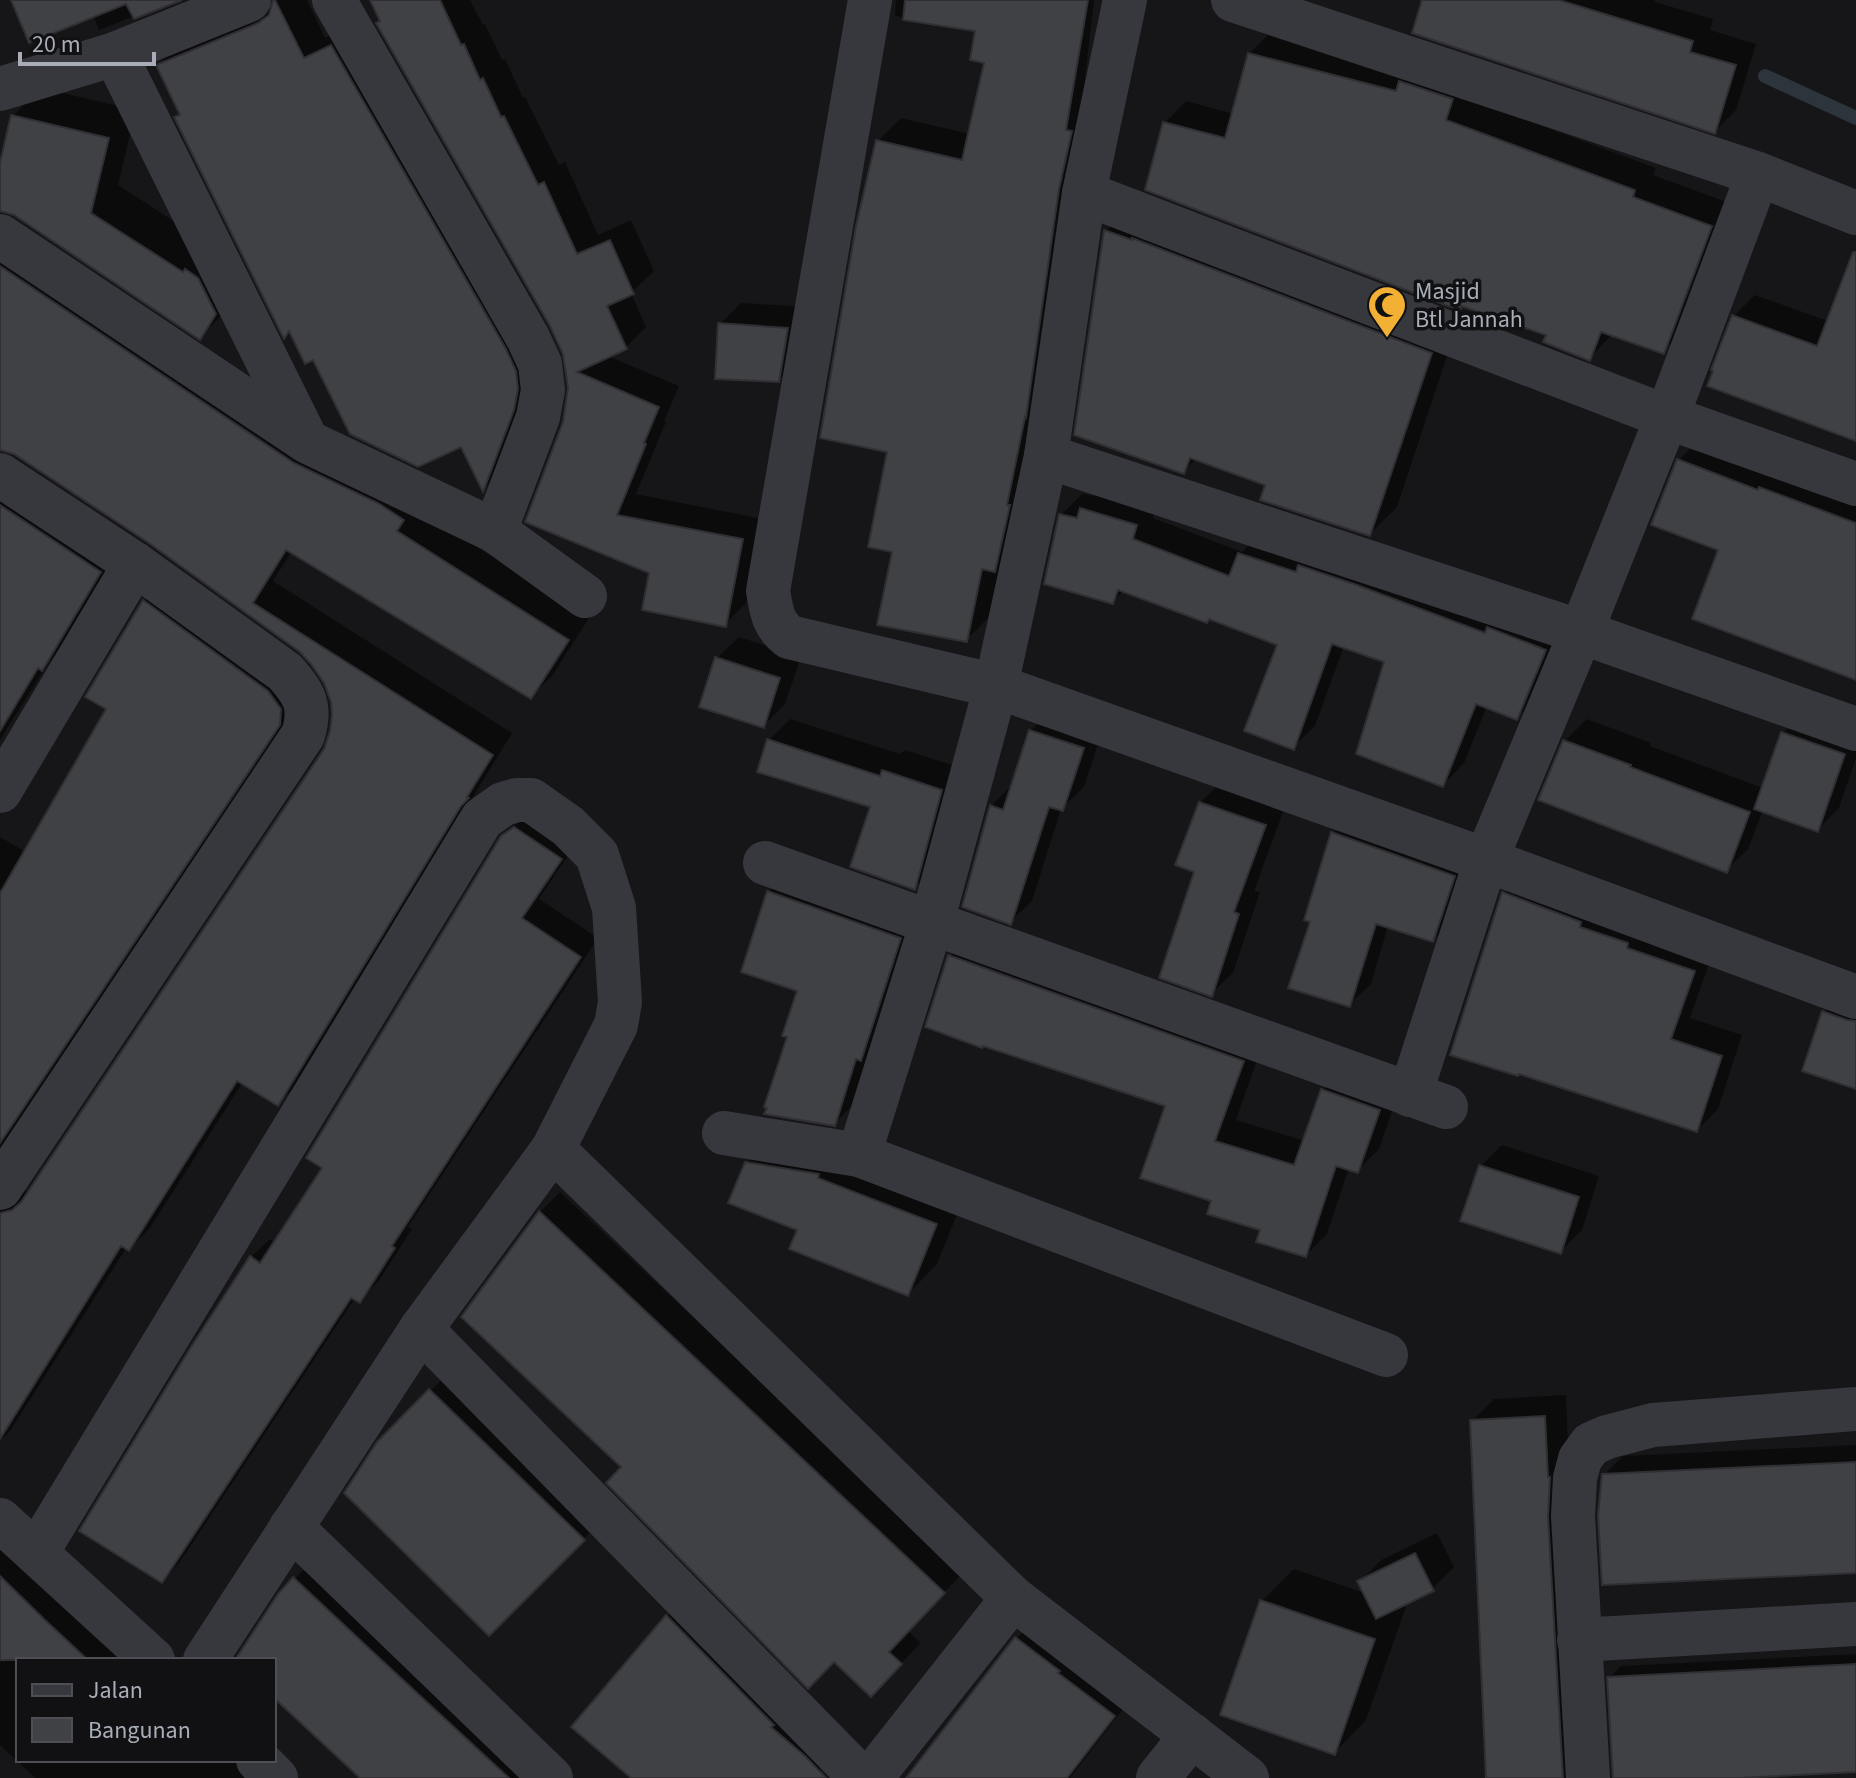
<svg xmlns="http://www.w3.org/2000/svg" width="1856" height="1778" font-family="'Source Sans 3',sans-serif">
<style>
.shadow{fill:#0007}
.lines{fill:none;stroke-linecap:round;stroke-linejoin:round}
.stream{stroke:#2c353c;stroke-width:14}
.building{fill:#404145;stroke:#303034;stroke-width:2}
.minor{stroke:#37383d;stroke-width:44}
.labels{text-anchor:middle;stroke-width:7;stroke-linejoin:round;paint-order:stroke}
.poi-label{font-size:24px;fill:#a8adb8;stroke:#111113;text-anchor:start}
</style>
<rect width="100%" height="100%" fill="#161618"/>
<g class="shadow">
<polygon points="13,0 176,0 99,30 93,15"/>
<polygon points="275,0 307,0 325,38 353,25 536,349 504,469 483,489 461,444 291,330 285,336 177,118 181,113 158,65 179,44 276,5"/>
<polygon points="372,0 470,0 483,25 485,24 502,60 505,59 523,98 525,97 559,165 565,162 598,235 631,220 654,271 631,293 646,327 625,348 608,356 679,386 664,421 666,422 636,494 763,519 746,603 725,624 651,571 528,520 565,422 570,388 565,353 551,325 381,20"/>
<polygon points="896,0 1094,0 1049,393 989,617 966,640 894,550 878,141 901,118 970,134 987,61 977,30 895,16"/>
<polygon points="1424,0 1654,0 1655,2 1713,19 1710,30 1756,44 1736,110 1715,131"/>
<polygon points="1271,32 1466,98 1656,168 1653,175 1732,204 1685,330 1663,351 1612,334 1590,358 1165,123 1186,101 1234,114 1249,54"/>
<polygon points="41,88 136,110 118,185 211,245 228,309 200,337 15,213 0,209 0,172 13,116"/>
<polygon points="1133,204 1457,326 1397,507 1370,534 1268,484 1197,458 1184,471 1106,231"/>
<polygon points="0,227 417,509 589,618 552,676 530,697 292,551 273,581 512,733 299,1082 278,1104 243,1082 150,1228 129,1249 127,1247 10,1431 0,1441 0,1179 20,1192 31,1191 326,750 332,731 333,702 326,682 301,650 150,542 15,452 0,448"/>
<polygon points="1856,262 1856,439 1734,316 1755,295 1828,321"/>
<polygon points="741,303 808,307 800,358 778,380 720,324"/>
<polygon points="1700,439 1856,493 1856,677 1721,549 1679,460"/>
<polygon points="0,467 121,550 63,647 49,662 0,740"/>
<polygon points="1103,487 1158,503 1153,518 1242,552 1261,533 1567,628 1538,696 1517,718 1487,706 1464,763 1443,785 1386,660 1344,646 1315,726 1293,747 1279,644 1210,617 1124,590 1113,602 1061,515 1082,494 1094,496"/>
<polygon points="165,580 300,702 0,1151 0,837 26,852 109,708 144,601"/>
<polygon points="739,637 801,657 785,704 763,726 717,658"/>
<polygon points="1052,710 1104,726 1084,787 1061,809 1032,901 1010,922 991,806 1013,784 1030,731"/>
<polygon points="1804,712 1856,730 1856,758 1839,808 1817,830 1763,810 1748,849 1726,870 1541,799 1565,741 1587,719 1651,743 1650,746 1763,788 1783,733"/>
<polygon points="790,719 900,754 905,750 962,768 936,866 914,888 872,805 769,740"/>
<polygon points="1222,781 1286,804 1254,891 1260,892 1233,973 1211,994 1196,871 1200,803"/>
<polygon points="1355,811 1475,854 1454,919 1433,940 1388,926 1371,984 1349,1005 1313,920 1307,919 1333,833"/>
<polygon points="522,818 579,839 539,899 598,938 408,1227 412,1229 378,1282 359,1301 355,1298 180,1562 162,1581 251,1257 270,1239 275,1243 325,1168 502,838"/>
<polygon points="790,871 921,917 856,1102 834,1124 790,1036 799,989 769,892"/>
<polygon points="1524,873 1714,950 1690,1018 1742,1035 1718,1109 1697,1130 1504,894"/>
<polygon points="971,935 1264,1040 1236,1120 1305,1141 1323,1090 1345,1068 1400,1088 1379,1149 1357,1171 1349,1168 1327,1234 1306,1255 1214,1200 1167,1105 950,956"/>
<polygon points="1845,991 1856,995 1856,1087 1824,1012"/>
<polygon points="776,1133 965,1195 937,1264 908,1294 800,1229 747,1163"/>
<polygon points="1502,1145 1599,1176 1582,1230 1561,1251 1481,1166"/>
<polygon points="560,1192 964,1572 907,1630 921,1643 891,1674 624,1467 464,1317 540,1212"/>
<polygon points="451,1370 604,1518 489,1634 379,1443"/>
<polygon points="1566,1395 1582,1778 1487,1778 1472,1421 1494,1399"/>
<polygon points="1856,1445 1856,1571 1604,1475 1623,1456"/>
<polygon points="1437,1533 1454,1567 1432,1589 1399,1605 1406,1607 1366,1720 1334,1753 1222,1713 1262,1601 1294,1569 1365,1593 1360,1582 1381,1560"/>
<polygon points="0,1535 131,1660 18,1660 18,1760 235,1760 254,1778 35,1778 0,1745"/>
<polygon points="306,1567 535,1778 363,1778 274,1695 274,1660 237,1660 280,1595"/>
<polygon points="689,1595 839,1748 812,1778 634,1778 617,1674 668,1616"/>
<polygon points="1036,1620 1133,1696 1070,1778 909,1778 1014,1641"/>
<polygon points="1856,1654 1856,1770 1701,1778 1625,1778 1609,1678 1621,1666"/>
</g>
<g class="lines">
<polyline class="stream" points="1765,76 1856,118"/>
</g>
<g class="building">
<polygon points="11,0 182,0 134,19 126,4 29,43"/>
<polygon points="273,0 275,0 304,58 331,45 506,349 516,371 518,389 514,410 483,492 461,447 418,467 350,434 313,360 305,364 289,331 284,339 174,117 180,115 156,65 258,23 269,15"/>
<polygon points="370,0 440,0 461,45 464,44 480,80 483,78 501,117 504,116 538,185 544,182 577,254 610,240 634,294 607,306 627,349 577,372 659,407 644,443 646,444 617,515 743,539 726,627 642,610 649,573 525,522 563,422 568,388 563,354 550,326 376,23 380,21"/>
<polygon points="905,0 1088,0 1066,130 1072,131 1059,189 1026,418 1025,417 1007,505 1010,505 995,572 982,569 967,642 877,625 892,552 868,547 887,452 820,438 856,226 876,140 962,160 984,63 970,60 975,31 903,20"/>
<polygon points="1422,0 1559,0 1693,41 1690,52 1736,65 1715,134 1412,33"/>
<polygon points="1248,53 1396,91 1399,81 1453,99 1446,120 1635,190 1633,197 1712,226 1664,354 1601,332 1590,361 1543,342 1546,335 1461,306 1461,309 1448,306 1145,190 1163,122 1225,138"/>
<polygon points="11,115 109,138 91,213 183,272 185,269 198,278 216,314 200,340 14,215 0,211 0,163"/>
<polygon points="1104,230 1132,240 1132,238 1432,353 1370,536 1260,500 1265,485 1190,458 1184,474 1074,435"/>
<polygon points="1853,252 1856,252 1856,441 1707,386 1713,371 1711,370 1732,315 1817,346"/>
<polygon points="0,266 294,463 378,503 404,520 397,531 569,640 531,699 286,550 253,603 493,755 467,797 469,798 461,806 278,1106 237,1081 129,1251 121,1246 0,1439 0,1213 12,1210 21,1202 324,749 330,731 332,715 331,702 324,683 311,664 300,652 149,543 14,454 0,450"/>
<polygon points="718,323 788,328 779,382 715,379"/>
<polygon points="1677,459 1758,490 1759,487 1856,523 1856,680 1692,619 1718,550 1651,525"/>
<polygon points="0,505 101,572 42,671 38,668 0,731"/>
<polygon points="1080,508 1137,525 1133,539 1229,576 1238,553 1296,572 1298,565 1354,584 1485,633 1487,627 1546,650 1517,720 1476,704 1443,787 1356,754 1384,662 1332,644 1294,750 1244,731 1277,645 1209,619 1207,623 1118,590 1113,604 1044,584 1059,514 1077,518"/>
<polygon points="143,600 268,691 281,709 280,725 0,1143 0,893 106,709 85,697"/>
<polygon points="715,657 780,678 764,728 699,707"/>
<polygon points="1029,730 1084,748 1063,811 1049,807 1011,925 962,907 990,805 1003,810"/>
<polygon points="1781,732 1845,754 1818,832 1754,809"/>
<polygon points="767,739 880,776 882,770 942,790 915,890 850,867 870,807 757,772"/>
<polygon points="1563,740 1631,765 1630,767 1750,812 1727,873 1538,800"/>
<polygon points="1199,802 1266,825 1234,912 1239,914 1212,997 1159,978 1194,872 1175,865"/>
<polygon points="514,827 562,859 522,918 581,957 392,1246 395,1248 360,1303 351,1298 162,1583 79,1531 191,1347 250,1256 260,1263 322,1168 306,1158 501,836"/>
<polygon points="1331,832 1455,876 1433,942 1376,924 1350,1007 1288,988 1310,922 1304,920"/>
<polygon points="767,891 901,938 861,1061 856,1059 835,1126 764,1114 767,1108 764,1107 787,1037 782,1036 797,991 741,972"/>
<polygon points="1502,892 1581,922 1580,927 1628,943 1627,948 1695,971 1671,1039 1722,1056 1697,1132 1519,1074 1518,1076 1450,1055"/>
<polygon points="948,955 1244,1061 1215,1141 1294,1165 1321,1089 1380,1110 1358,1173 1336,1166 1306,1257 1256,1242 1260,1230 1207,1214 1211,1201 1140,1178 1165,1106 983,1046 982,1048 925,1027"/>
<polygon points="1822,1011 1847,1020 1856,1021 1856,1089 1802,1071"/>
<polygon points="745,1162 819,1174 818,1178 937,1224 908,1296 789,1249 797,1230 728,1203"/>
<polygon points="1479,1165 1579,1197 1561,1254 1460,1221"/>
<polygon points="539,1211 945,1593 889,1652 902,1664 871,1697 834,1662 808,1689 606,1483 621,1467 461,1317"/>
<polygon points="429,1389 585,1540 489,1636 344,1493 377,1442"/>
<polygon points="1545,1416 1548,1477 1550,1477 1548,1517 1563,1778 1486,1778 1470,1420"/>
<polygon points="1856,1462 1856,1573 1602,1585 1598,1516 1602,1474"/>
<polygon points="1415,1553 1434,1591 1376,1619 1357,1581"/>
<polygon points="0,1576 45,1620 88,1660 0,1660"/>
<polygon points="293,1577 375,1654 509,1778 360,1778 274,1698 274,1660 235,1660 278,1594"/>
<polygon points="1260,1600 1375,1639 1335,1755 1220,1715"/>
<polygon points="666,1615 774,1725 771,1727 805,1756 826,1778 631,1778 571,1727"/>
<polygon points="1015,1637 1060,1671 1058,1673 1115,1716 1067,1778 906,1778"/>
<polygon points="1856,1664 1856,1772 1739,1778 1613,1778 1607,1677"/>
</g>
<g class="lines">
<g class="minor">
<polyline points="334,0 528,338 540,364 543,390 538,417 495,531"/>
<path d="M 870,0 L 768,591 C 772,612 772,623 789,637 L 996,686 L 1486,860 L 1856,997"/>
<polyline points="1233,0 1758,174 1856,213"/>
<polyline points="115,54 306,439"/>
<polyline points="0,89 115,54 249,0"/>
<polyline points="1084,193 1667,417 1856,484"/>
<polyline points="0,236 308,442 495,531 585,596"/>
<polyline points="1046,456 1581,632 1856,729"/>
<path d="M 0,475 L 135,564 L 285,672 C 304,693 312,706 303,735 L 0,1188"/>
<polyline points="0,791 135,564"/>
<polyline points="765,863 1446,1107"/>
<polyline points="1410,1095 1486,860 1581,632 1667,417 1758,174"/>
<polyline points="724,1133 859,1155 1386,1355"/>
<polyline points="553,1149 1013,1598 1247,1778"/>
<polyline points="859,1155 932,922 996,686 1046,456 1084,193 1125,0"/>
<polyline points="421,1329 861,1778"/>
<polyline points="0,1520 153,1660"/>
<polyline points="291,1527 551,1778"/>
<polyline points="37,1552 482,819 503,804 517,800 531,800 568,826 597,855 614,908 620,1002 616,1025 553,1149 421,1329 205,1660"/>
<polyline points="1579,1640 1856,1624"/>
<polyline points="258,1760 276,1778"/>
<polyline points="871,1778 1013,1598"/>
<polyline points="1158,1778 1192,1735"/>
<polyline points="1588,1778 1573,1516 1575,1478 1580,1459 1591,1444 1607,1437 1653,1425 1856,1409"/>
</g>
</g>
<defs>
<symbol id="mosque-pin" viewBox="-11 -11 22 30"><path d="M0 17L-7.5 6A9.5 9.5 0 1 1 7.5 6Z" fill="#f2b134" stroke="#111113"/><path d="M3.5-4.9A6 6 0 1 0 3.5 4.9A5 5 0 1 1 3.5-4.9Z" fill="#111"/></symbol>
</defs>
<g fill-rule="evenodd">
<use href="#mosque-pin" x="1365" y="283" width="44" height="60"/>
</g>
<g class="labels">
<g class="poi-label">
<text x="1415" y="299">Masjid<tspan x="1415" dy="28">Btl Jannah</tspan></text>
</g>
</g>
<rect x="16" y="1658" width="260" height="104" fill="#111113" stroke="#4d4f55" stroke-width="2"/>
<rect x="32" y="1684" width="40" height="12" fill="#37383d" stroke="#4d4f55" stroke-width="2"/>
<text x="88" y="1698" font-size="24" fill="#a8adb8">Jalan</text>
<rect x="32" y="1718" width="40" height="24" fill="#404145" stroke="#4d4f55" stroke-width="2"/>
<text x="88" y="1738" font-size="24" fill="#a8adb8">Bangunan</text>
<path d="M20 52v12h134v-12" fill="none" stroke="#a8adb8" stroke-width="4"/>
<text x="32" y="52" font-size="24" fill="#a8adb8" stroke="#111113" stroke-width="6" paint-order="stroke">20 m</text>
</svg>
